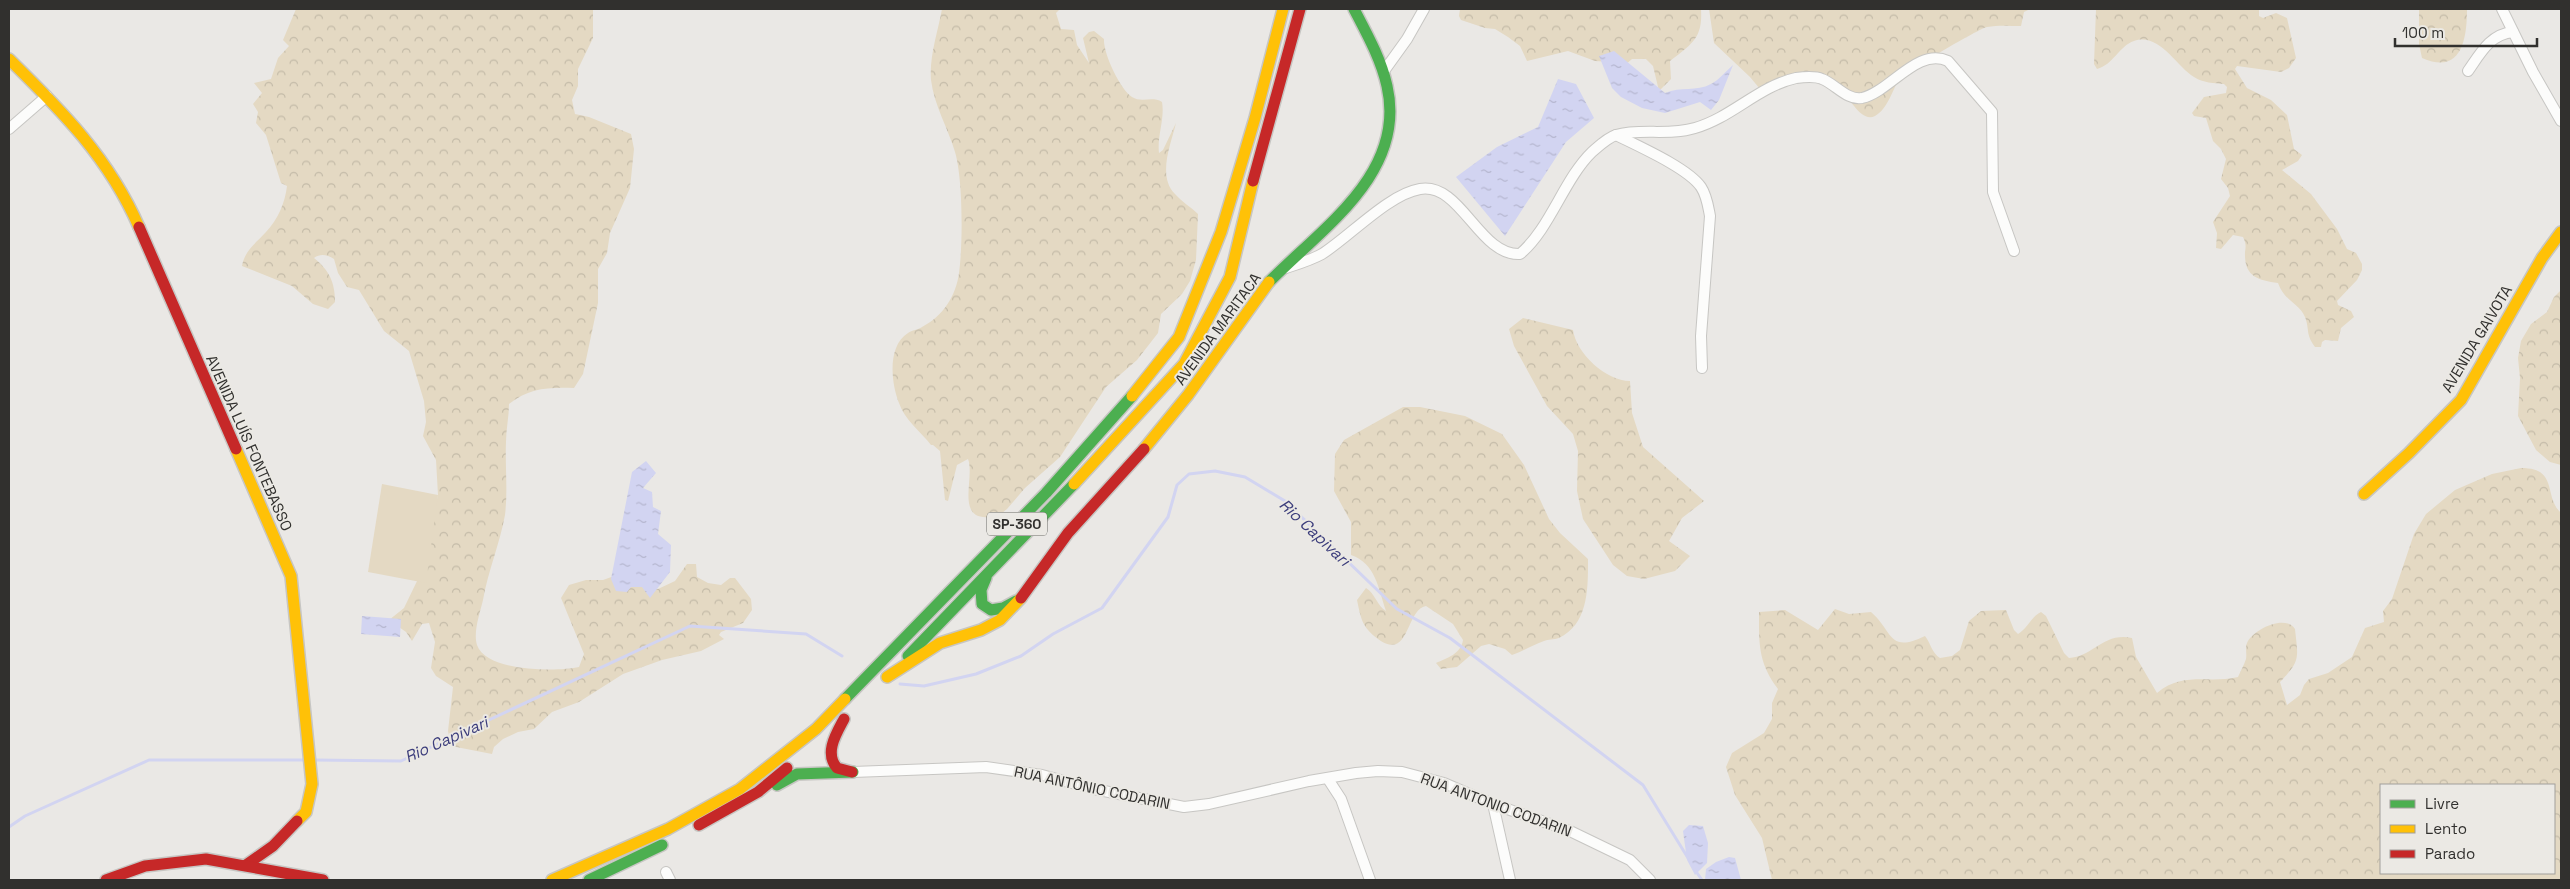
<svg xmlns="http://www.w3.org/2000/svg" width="2570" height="889" font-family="'Space Grotesk',sans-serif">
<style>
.forest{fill:url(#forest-crowns);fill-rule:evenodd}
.pitch{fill:#e4d9c3}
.water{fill:url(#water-ripples)}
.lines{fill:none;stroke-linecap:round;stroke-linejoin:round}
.stream{stroke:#d2d4f1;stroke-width:3}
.street-casing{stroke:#c7c6c3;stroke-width:12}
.fast-casing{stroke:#c7c6c3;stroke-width:14}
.slow-casing{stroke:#c7c6c3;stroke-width:14}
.jam-casing{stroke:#c7c6c3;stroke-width:14}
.street{stroke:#fcfcfb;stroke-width:10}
.fast{stroke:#4caf50;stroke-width:11}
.slow{stroke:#ffc107;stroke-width:11}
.jam{stroke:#c62828;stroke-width:11}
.labels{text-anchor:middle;stroke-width:4;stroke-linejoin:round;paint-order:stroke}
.shield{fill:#ebe9e4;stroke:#696865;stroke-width:1}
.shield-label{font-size:14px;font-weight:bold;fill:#31302e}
.street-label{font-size:15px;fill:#31302e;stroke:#ebe9e4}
.water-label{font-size:16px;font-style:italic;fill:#3c3d7c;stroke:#ebe9e4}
</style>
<defs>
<pattern id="forest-crowns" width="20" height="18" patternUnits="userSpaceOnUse" patternTransform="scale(1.25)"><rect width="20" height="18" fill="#e4d9c3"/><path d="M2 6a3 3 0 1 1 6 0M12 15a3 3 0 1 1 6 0" fill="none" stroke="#c4bba8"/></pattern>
<pattern id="water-ripples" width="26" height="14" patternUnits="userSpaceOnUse" patternTransform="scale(1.25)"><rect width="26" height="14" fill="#d2d4f1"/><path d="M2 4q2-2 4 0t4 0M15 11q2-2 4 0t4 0" fill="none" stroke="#b5b6cf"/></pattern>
</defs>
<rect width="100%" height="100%" fill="#eae8e5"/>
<g class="forest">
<path d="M 296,9 L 593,9 L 593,38 L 578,69 L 578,86 L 572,100 L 575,114 L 589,117 L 631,134 L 634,149 L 630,188 L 610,233 L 607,253 L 598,269 L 598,303 L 583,374 L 574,388 C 549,387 529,388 509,404 C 509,417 506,429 506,442 C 505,465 508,491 505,515 C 500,543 488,571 483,600 C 480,613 473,632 477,645 C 486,672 557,672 579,667 L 584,654 L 561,598 L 569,585 L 586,580 L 603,580 L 617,575 L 658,589 L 675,581 L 687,564 L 696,564 L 697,577 L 708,583 L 721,585 L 730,578 L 735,578 L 751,599 L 752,610 L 743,623 L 721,632 L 719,635 L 724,639 L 701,651 L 662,660 L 623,674 L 579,702 L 552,712 L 534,729 L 518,732 L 503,739 L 494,747 L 492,754 L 451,746 L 448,731 L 453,687 L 436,676 L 431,668 L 435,642 L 429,623 L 422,624 L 412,641 L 406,632 L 389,620 L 404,608 L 418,579 L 438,495 L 436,460 L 423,436 L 426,422 L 424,401 L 409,351 L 384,331 L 359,290 L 347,287 L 338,273 L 334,259 C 327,255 321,253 314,258 C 329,270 335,282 335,302 L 328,309 L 313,304 L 292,286 L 242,266 C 245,250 255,244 266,232 C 278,219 285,203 287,186 L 281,183 L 266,135 L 256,123 L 258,112 L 253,104 L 262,93 L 254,83 L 271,79 L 278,58 L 289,46 L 283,40 Z"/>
<path d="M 942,9 L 1060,9 L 1056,13 L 1061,29 L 1074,30 L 1077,45 L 1089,63 L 1083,38 L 1089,32 L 1094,31 L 1104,39 C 1103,53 1120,89 1132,97 C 1141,103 1153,96 1162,102 C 1165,119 1157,136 1159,153 L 1163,150 L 1176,123 C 1171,144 1157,176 1175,194 C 1182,202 1191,207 1198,214 L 1196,260 L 1190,281 L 1182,294 L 1161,314 L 1158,333 L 1137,360 L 1106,387 L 1060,457 L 1025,488 L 1007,509 L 996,518 C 990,517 981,518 976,515 C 961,506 974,474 968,459 L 957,465 L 948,501 L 945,500 L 940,451 L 933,445 L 931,445 C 921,432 904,419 899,403 C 891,383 887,346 908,333 C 912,330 918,330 922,327 C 943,316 956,296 959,273 C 963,244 963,179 955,152 C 948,128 934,105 931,80 C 929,57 938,31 942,9 Z"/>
<path d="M 1460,9 L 1701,9 C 1703,39 1691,44 1670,61 L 1671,79 L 1659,91 L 1653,66 L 1646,59 L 1632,59 L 1624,66 L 1613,62 L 1595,61 L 1568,51 L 1527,61 L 1520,46 L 1508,37 L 1495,29 L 1485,28 L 1461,20 L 1459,16 Z"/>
<path d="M 1709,9 L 2030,9 L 2024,12 L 2021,26 C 2010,26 1998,25 1987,27 C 1980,28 1904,73 1900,78 C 1892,90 1888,109 1875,116 C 1861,123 1851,98 1841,92 C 1813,75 1789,84 1760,89 L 1750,77 L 1714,43 Z"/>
<path d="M 2096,9 L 2259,9 L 2259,16 L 2263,18 L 2276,13 L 2287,18 L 2296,58 L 2289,68 L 2281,72 L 2237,66 L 2235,69 L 2247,88 L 2271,100 L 2287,115 L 2294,149 L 2302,155 L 2298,161 L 2282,170 L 2311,194 L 2337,229 L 2347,249 L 2356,253 L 2362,264 L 2362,270 L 2357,280 L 2337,301 L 2338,305 L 2351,311 L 2354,317 L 2341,328 L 2338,341 L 2325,340 L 2322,342 L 2321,347 L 2315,347 C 2305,333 2310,330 2305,317 C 2298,302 2285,302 2278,283 C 2258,280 2244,277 2245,252 C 2246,246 2246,243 2243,237 L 2233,235 L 2221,249 L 2216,248 L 2217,233 L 2213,222 L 2230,196 L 2228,188 L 2221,179 L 2226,159 L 2221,149 L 2213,141 L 2206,118 L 2194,116 L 2192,113 L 2204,97 L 2226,93 L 2227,87 L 2224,84 C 2214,83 2203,83 2194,77 C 2176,66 2159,32 2134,41 C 2119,46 2113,65 2097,69 L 2094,64 Z"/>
<path d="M 2419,9 L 2467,9 C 2467,40 2461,75 2422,58 L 2419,44 Z"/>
<polygon points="2561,290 2561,465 2550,462 2536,450 2518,416 2520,378 2518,358 2521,341 2531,324 2547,312 2554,297"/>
<path d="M 1523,318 L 1573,330 C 1576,353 1606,381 1630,381 L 1632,413 L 1643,447 L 1704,501 L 1682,518 L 1669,541 L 1690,556 L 1675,571 L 1644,579 L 1627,576 L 1613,565 L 1583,519 L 1577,491 L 1578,451 L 1573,434 L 1547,406 L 1514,346 L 1509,329 Z"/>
<path d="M 1403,407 L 1420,407 L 1465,416 L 1502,434 L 1524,465 L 1549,519 L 1560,533 L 1588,559 C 1588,587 1589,624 1559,638 C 1554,640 1548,639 1544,641 C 1533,645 1523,651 1512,655 L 1505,649 L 1489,644 L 1481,646 L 1457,667 L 1441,669 L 1436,663 C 1447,658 1461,654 1463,640 L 1453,624 L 1426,606 C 1405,610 1410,662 1378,639 C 1362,627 1361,619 1357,600 L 1366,588 C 1375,593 1377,606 1386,611 C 1378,588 1376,564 1351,555 L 1351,522 L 1334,491 L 1335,454 L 1344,440 Z"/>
<path d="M 2521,468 C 2559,468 2543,496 2561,513 L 2561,880 L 1772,880 L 1762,838 L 1735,795 L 1726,767 L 1732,753 L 1764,733 L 1772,719 L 1772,703 L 1778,689 C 1758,662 1759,644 1759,612 L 1785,610 L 1818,630 L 1835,609 L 1849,614 L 1871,612 C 1893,631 1888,654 1925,636 C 1931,644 1932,653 1940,658 L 1952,656 L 1960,650 L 1969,621 L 1981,611 L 2006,610 L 2014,630 L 2018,634 C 2028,628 2031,617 2041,612 L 2046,616 L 2064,653 L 2069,658 C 2093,657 2103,632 2132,638 L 2136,657 L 2157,693 C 2183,671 2208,684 2238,677 C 2240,672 2244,665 2246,659 C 2247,654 2245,647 2247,643 C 2253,629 2286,614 2295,629 C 2298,658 2301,660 2280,682 L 2287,705 L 2300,695 L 2304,685 L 2309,679 L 2328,673 L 2352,657 L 2365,628 L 2384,622 L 2383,611 L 2392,599 L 2414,534 L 2426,514 L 2455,490 L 2492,474 ZM 2381,785 L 2554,785 L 2554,873 L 2381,873 Z"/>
</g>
<polygon class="pitch" points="382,484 438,495 426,583 368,572"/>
<g class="water">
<path d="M 1614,51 L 1665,93 C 1681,86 1696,92 1711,84 C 1719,80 1726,71 1733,65 L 1719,100 L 1711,110 L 1700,102 L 1665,113 L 1642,108 L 1621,97 L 1612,88 L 1599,56 Z"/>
<polygon points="1558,79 1576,84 1594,118 1566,142 1505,236 1456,177 1497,147 1538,127"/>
<polygon points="646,461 656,473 643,488 652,492 653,507 661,511 658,534 671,545 670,572 650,598 642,587 631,587 627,592 616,591 611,579 632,472"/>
<polygon points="362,616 401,619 400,637 361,634"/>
<polygon points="1689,825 1703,826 1708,843 1707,863 1695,875 1687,860 1683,831"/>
<polygon points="1729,857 1735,858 1741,880 1705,880 1706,869 1716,862"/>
</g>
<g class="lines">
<g class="stream">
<polyline points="900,684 924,686 976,674 1021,656 1053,634 1102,608 1168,517 1177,485 1189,474 1215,471 1245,477 1285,501 1397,609 1450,638 1643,785 1688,858"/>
<polyline points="314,760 401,761 690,626 806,634 842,656"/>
<polyline points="9,827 25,816 149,760 306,760"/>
<polyline points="1695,870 1702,880"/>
</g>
<defs>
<g id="street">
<polyline points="2502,9 2533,72 2561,121"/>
<polyline points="1384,71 1407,39 1424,9"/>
<path d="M 2468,71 C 2480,54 2490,34 2513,32"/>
<polyline points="9,129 47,96"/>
<path d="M 1616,135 C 1638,146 1688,168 1701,187 C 1707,196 1708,206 1710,216 L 1701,336 L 1702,368"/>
<path d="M 1286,268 C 1298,264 1311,260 1322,254 C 1349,237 1389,194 1420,189 C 1461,182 1479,256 1520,254 C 1550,229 1564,179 1592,152 C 1599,146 1607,138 1616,135 C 1640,128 1669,136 1695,128 C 1731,118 1759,86 1796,78 C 1804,77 1815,76 1822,79 C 1835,84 1848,101 1862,98 C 1891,91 1917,47 1948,61 L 1992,112 L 1993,192 L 2014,251"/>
<polyline points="853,772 986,767 1042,775 1094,789 1184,807 1209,804 1309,781 1356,773 1378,771 1402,772 1444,783 1493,804 1570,831 1630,860 1650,880"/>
<polyline points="1328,779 1341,799 1370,880"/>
<polyline points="1493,804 1510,880"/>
<polyline points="666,872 670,880"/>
</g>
<g id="fast">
<path d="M 1269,282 C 1322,228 1407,173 1387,86 C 1381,59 1367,34 1354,9"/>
<polyline points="986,578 981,590 982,604 991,610 1003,608 1016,601"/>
<polyline points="908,656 1074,484"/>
<polyline points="845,699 1046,493 1132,396"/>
<polyline points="777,785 797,774 853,772"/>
<polyline points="589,880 662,845"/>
</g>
<g id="slow">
<path d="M 9,59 C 62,111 109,158 139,227"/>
<polyline points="1132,396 1179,337 1221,232 1255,118 1283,9"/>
<polyline points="236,449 291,576 312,784 306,812 297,821"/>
<polyline points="1144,449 1188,395 1269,282"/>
<polyline points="1074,484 1184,364 1230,277 1253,181"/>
<polyline points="2364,494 2409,453 2461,400 2542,258 2561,232"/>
<polyline points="887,677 940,643 981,630 1000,620 1021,598"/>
<polyline points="552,880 668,829 740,789 816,729 845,699"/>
</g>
<g id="jam">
<polyline points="1253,181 1300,9"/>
<polyline points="139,227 236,449"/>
<polyline points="1021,598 1068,533 1144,449"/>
<path d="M 844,719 C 836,734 824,753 837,768 L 852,772"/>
<polyline points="699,825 758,792 787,768"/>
<polyline points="246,865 273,846 297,821"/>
<polyline points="106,880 145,866 206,859 323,880"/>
</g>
</defs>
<use href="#street" class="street-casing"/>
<use href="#fast" class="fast-casing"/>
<use href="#slow" class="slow-casing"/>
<use href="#jam" class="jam-casing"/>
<use href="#street" class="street"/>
<use href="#fast" class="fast"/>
<use href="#slow" class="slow"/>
<use href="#jam" class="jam"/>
</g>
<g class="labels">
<rect class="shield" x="987" y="512.5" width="60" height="23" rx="4"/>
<g class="shield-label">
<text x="1017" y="529">SP-360</text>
</g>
<g class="street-label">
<text transform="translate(1218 329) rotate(-54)" y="5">AVENIDA MARITACA</text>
<text transform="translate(2477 339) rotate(-59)" y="5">AVENIDA GAIVOTA</text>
<text transform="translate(249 443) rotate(66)" y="5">AVENIDA LUÍS FONTEBASSO</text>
<text transform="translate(1092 788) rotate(12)" y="5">RUA ANTÔNIO CODARIN</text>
<text transform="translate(1496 805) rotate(20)" y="5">RUA ANTONIO CODARIN</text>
</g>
<g class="water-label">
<text transform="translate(1315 532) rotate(43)" y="6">Rio Capivari</text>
<text transform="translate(446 739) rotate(-24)" y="6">Rio Capivari</text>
</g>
</g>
<rect width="2570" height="889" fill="none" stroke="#31302e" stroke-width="20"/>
<rect x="2380" y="784" width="175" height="90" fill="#ebe9e4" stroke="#a19f9b"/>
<rect x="2390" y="800" width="25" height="8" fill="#4caf50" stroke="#a19f9b"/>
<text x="2425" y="809" font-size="15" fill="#31302e">Livre</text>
<rect x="2390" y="825" width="25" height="8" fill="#ffc107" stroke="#a19f9b"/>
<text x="2425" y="834" font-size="15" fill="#31302e">Lento</text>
<rect x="2390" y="850" width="25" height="8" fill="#c62828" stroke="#a19f9b"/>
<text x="2425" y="859" font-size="15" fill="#31302e">Parado</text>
<path d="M2395 38v8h142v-8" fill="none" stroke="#31302e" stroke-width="2.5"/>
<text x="2402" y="38" font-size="15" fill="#31302e" stroke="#ebe9e4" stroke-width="4" paint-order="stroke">100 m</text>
</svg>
